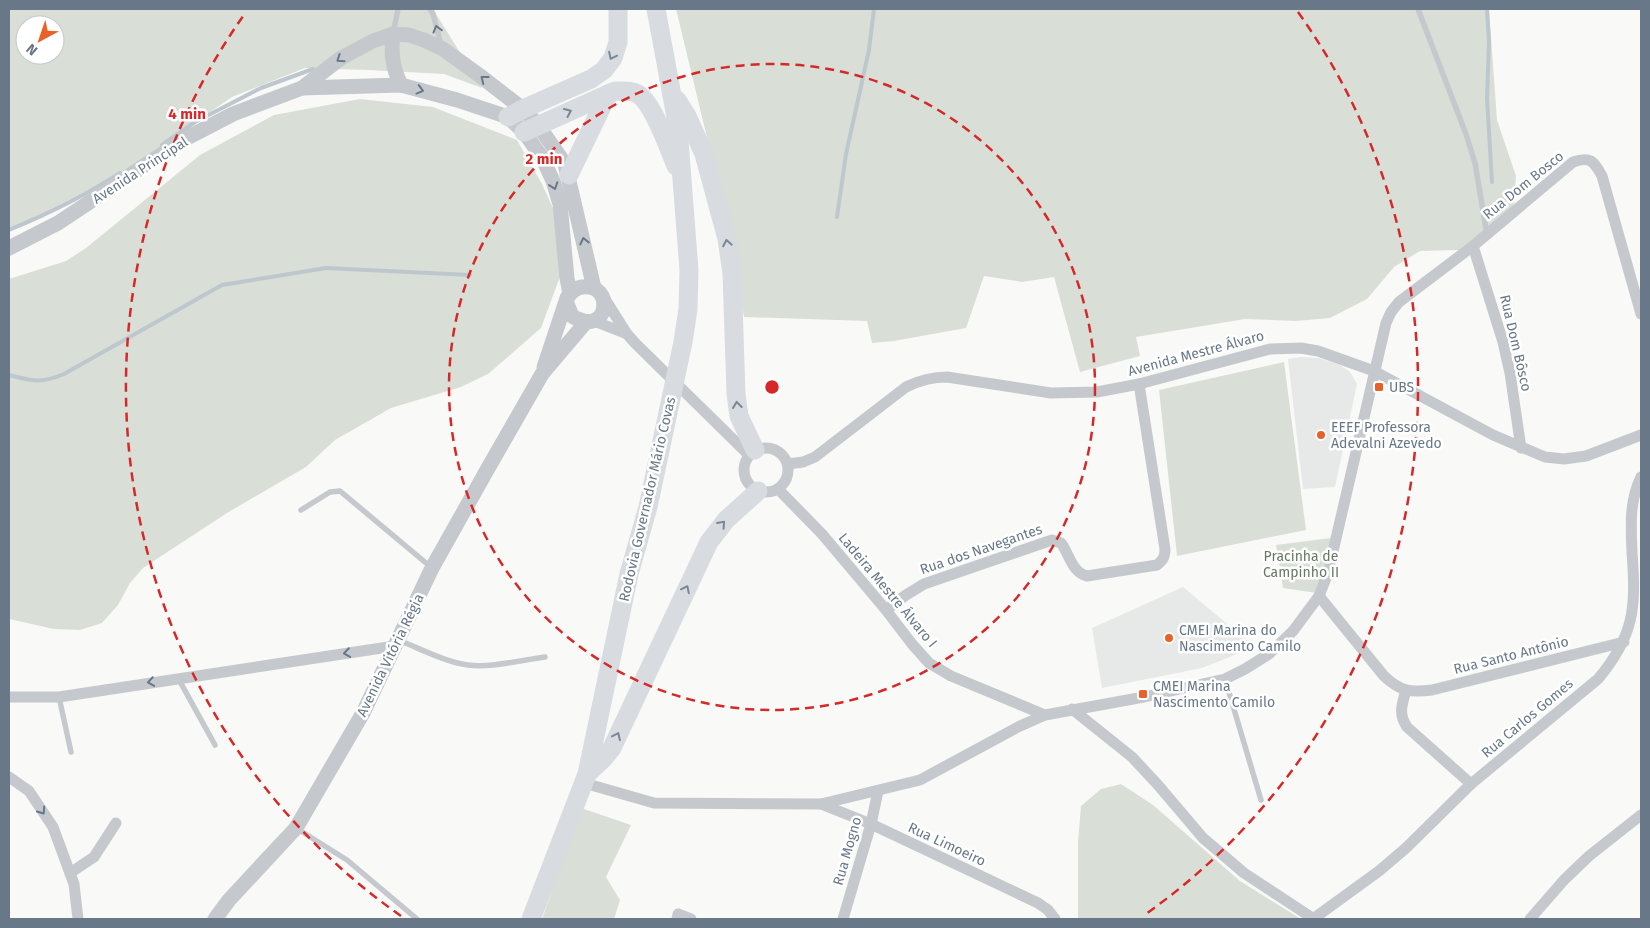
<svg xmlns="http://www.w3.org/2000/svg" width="1650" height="928" font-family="'Fira Sans',sans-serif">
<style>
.built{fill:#e7e9e8}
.green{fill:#d9dfd6;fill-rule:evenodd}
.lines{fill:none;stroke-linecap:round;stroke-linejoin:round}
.stream{stroke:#bdc7cd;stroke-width:4}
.service{stroke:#c5c9cd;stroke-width:5.5}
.minor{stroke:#c5c9cd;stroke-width:11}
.tertiary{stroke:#c5c9cd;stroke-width:15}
.primary{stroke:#d8dce0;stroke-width:19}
.oneway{stroke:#687889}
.oneway2{stroke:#798796}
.ring{fill:none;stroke:#d62828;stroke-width:2.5;stroke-dasharray:9 6}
.poi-dot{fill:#e96128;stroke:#fff;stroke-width:2}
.labels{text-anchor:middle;stroke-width:5;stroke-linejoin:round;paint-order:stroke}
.street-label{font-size:14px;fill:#687889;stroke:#fff}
.poi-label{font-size:14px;fill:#687889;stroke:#fff;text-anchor:start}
.park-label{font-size:14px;fill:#667a63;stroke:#fff}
.centre{fill:#d62828;stroke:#fff;stroke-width:2.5}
.ring-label{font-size:15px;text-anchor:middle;font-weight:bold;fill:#d62828;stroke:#fff;stroke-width:5;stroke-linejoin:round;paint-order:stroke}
</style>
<rect width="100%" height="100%" fill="#f9faf7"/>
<g class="built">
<polygon points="1301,357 1319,358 1340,365 1350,372 1357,384 1335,487 1303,489 1288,359"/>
<polygon points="1183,587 1255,647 1202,668 1102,688 1092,628"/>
</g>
<g class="green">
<path d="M 9,9 L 433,9 L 482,88 L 444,74 L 368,70 L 305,68 L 232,97 L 121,173 L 9,231 ZM 25,25 L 55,25 L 55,55 L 25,55 Z"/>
<polygon points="676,9 1489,9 1497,120 1516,176 1514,203 1509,214 1459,250 1420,251 1394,267 1367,299 1330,318 1296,321 1245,319 1136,337 1140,356 1080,372 1054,277 1022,282 984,276 966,328 894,341 872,343 867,321 744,317 728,225"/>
<polygon points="360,99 433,107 517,140 542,184 557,217 561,274 541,328 488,374 461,387 391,408 335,440 306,467 227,513 143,568 130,583 118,605 102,623 80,630 54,629 9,619 9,279 66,261 86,248 200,155 274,115"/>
<polygon points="1284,362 1306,530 1177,556 1159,390"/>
<polygon points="1331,538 1317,593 1283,588 1276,545"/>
<polygon points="1121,784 1153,805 1240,881 1301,919 1078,919 1078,842 1081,806 1101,789"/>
<polygon points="581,808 631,825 606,877 620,900 614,919 542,919"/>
</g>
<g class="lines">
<g class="stream">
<polyline points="1487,9 1489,42 1487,98 1492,182"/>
<polyline points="162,145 195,122 261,88 313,69"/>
<polyline points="837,217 846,154 869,50 874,9"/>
<path d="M 9,230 C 50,213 83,197 120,173"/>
<path d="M 9,375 C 33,381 40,384 64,374 L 222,285 L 326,268 L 470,275"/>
</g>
<g class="service">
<polyline points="430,9 433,14 441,45"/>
<polyline points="1418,9 1466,134 1475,163 1487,235"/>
<polyline points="393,34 398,9"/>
<polyline points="301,510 330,492 340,491 432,568"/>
<path d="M 398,640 C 419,648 445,662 468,665 C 490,668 522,660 545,657"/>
<polyline points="178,678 215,745"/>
<polyline points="1225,679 1261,800"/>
<polyline points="59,697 71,752"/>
<polyline points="296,828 347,860 417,919"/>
</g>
<g class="minor">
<polyline points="1473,246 1503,342 1510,373 1521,448"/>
<polyline points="603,296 627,334 635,343 748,454"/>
<polyline points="594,321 627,334"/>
<circle cx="766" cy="470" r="22"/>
<path d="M 788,464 L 803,462 L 815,457 L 906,387 C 920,380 932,377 947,377 L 1051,393 L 1097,392 L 1139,384 L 1270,349 L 1301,348 L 1318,351 L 1374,371 L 1493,435 L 1545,457 L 1564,459 L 1586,456 L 1641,435"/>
<polyline points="778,489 822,534 886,610 912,644 929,663 951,676 1045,715"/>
<path d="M 1319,596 L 1384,676 C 1400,691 1410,693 1432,690 L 1624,642"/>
<path d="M 886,610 L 906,595 L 924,584 L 1052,540 L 1061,543 C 1069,553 1072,573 1087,576 L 1157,565 C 1163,560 1165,557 1165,549 L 1139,384"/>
<path d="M 1406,690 C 1402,705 1398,714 1407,727 L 1471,784"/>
<polyline points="9,697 59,697 395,646"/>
<polyline points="1072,709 1132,757 1158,785 1203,838 1244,873 1314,919"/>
<polyline points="9,777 29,791 53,827 74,884 78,919"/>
<path d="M 584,783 L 654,803 L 821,804 L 920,780 L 1018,727 L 1045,715 L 1144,697 L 1225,679 L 1245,669 L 1269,654 L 1293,631 L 1319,596 L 1328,573 L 1386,323 L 1391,312 L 1399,302 L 1473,246 L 1573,162 C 1590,156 1594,161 1602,176 L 1641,314"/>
<polyline points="821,804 871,824 1038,903 1048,910 1055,919"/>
<polyline points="70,873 94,857 116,823"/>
<polyline points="677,919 678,914 691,919"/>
<polyline points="843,919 871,824 878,791"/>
<path d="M 1313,919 L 1379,871 L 1406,848 L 1471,784 L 1598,679 C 1635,635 1636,607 1632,552 C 1631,525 1629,502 1641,477"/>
<polyline points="1530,919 1564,880 1589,856 1641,815"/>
</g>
<g class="tertiary">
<path d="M 393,34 C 391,53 392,67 401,85"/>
<polyline points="302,88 401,85 457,100 508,117 524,132 543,159 553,181 560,204 567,278 570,294"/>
<polyline points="9,248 58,223 183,140 233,114 302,88 341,58 373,41 393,34 409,35 424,40 443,49 479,75 523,109 538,125 565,164 594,288"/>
<path d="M 544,367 L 567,298 C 571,292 575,288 582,287 C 615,282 610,339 572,316 L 566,301"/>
<polyline points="215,919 229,900 296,828 363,713 432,568 487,470 542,374 586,322"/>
</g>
<g class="primary">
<polyline points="677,100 687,116 704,154 727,239 732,273 736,394 739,416 755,450"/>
<polyline points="508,117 523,109 591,79 604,70 613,58 618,42 618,9"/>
<path d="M 524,132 L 615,91 C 624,91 631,90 638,94 C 653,103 669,149 676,166"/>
<polyline points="569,175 608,94"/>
<polyline points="587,774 604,758 612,748 709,542 726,520 758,491"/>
<polyline points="531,919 587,774 629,574 648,507 683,342 688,309 689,270 678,128 656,9"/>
</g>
</g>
<defs><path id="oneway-chevron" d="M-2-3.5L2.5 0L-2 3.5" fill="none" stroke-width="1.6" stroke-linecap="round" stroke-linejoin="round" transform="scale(1.25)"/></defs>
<g class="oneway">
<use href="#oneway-chevron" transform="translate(437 29) rotate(-105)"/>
<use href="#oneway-chevron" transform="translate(340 59) rotate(146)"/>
<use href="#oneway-chevron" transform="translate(484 79) rotate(-142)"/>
<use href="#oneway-chevron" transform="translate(420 90) rotate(15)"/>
<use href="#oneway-chevron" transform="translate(554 186) rotate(71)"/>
<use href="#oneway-chevron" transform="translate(584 241) rotate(-103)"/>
<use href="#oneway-chevron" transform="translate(347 653) rotate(172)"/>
<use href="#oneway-chevron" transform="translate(151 682) rotate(171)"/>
<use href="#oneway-chevron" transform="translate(42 811) rotate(55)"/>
</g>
<g class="oneway2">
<use href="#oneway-chevron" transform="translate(612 56) rotate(116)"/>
<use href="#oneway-chevron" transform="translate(568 112) rotate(-24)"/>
<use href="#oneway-chevron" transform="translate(727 243) rotate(-100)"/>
<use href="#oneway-chevron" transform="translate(737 405) rotate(-97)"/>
<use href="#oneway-chevron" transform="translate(722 524) rotate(-48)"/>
<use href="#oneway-chevron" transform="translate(686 589) rotate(-64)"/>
<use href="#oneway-chevron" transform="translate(617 736) rotate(-65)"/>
</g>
<g class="ring">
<circle cx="772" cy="387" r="323"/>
<path d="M401 916A646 646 0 0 1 246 12M1298 12A646 646 0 0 1 1143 916"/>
</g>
<g class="poi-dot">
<rect x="1374" y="382" width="10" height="10" rx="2.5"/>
<circle cx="1321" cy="435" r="5"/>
<circle cx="1169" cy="638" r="5"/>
<rect x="1138" y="689" width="10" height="10" rx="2.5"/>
</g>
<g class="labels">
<g class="street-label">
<text transform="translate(140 170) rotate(-33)" y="5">Avenida Principal</text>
<text transform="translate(1523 185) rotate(-39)" y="5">Rua Dom Bosco</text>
<text transform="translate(1516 343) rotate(77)" y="5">Rua Dom Bôsco</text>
<text transform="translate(1196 353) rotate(-15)" y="5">Avenida Mestre Álvaro</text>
<text transform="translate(647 499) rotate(-77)" y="5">Rodovia Governador Mário Covas</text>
<text transform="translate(981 549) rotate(-19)" y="5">Rua dos Navegantes</text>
<text transform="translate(888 590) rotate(50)" y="5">Ladeira Mestre Álvaro I</text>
<text transform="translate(390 655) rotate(-64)" y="5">Avenida Vitória Régia</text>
<text transform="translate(1511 655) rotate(-14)" y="5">Rua Santo Antônio</text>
<text transform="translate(1527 718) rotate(-40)" y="5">Rua Carlos Gomes</text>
<text transform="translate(947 844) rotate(25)" y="5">Rua Limoeiro</text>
<text transform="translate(847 851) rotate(-74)" y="5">Rua Mogno</text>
</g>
<g class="poi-label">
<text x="1389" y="392">UBS</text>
<text x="1331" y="432">EEEF Professora<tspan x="1331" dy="16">Adevalni Azevedo</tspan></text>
<text x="1179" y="635">CMEI Marina do<tspan x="1179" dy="16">Nascimento Camilo</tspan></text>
<text x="1153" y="691">CMEI Marina<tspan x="1153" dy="16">Nascimento Camilo</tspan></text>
</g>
<g class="park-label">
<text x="1301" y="561">Pracinha de<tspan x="1301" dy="16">Campinho II</tspan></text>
</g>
</g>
<circle cx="772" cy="387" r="8" class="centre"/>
<g class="ring-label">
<text x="187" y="119">4 min</text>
<text x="544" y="164">2 min</text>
</g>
<rect width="1650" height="928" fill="none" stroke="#687889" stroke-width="20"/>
<g transform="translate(40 40) rotate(220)"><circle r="24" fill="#ffffff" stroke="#c3c9d0"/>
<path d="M0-4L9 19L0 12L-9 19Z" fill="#e96128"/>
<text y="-8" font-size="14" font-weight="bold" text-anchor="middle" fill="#687889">N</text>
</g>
</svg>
